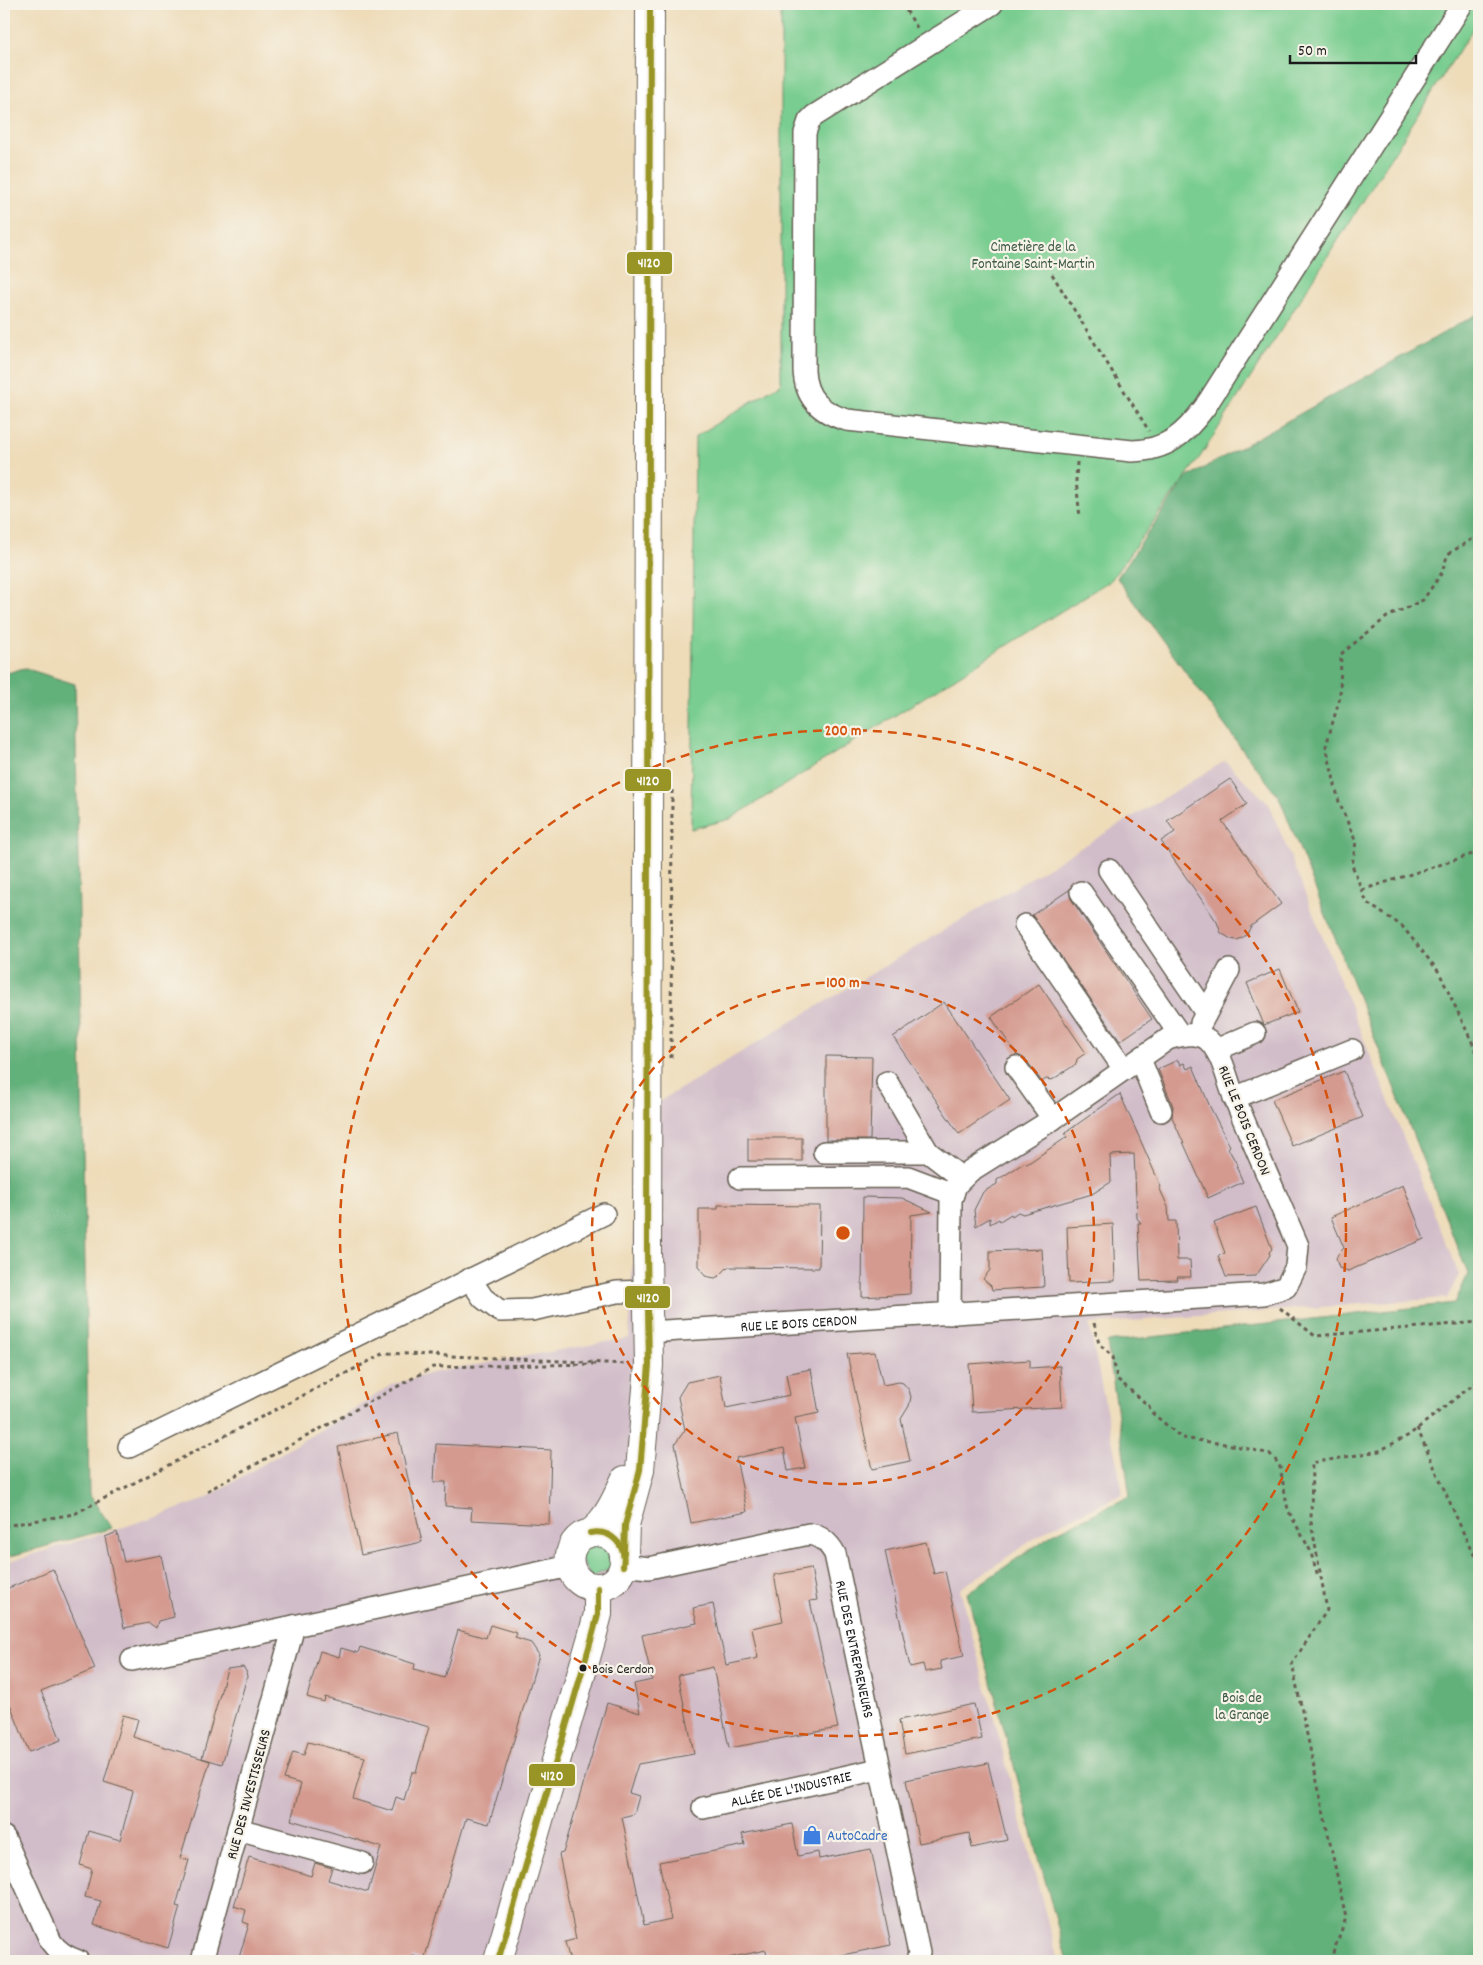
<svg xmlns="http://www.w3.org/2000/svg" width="1483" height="1965" font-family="Dekko,sans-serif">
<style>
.industrial{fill:#d1bdc9}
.green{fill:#79cd90;stroke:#4a7456}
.forest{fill:#62b07a;stroke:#3f664b}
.building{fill:#d49a8f}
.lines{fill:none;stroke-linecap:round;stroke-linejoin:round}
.minor-casing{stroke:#665f53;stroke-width:24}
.major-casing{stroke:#665f53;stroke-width:30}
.path{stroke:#665f53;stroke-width:3;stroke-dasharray:4 4;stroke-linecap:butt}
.minor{stroke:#fff;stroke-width:21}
.major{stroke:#fff;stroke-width:28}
.bus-1-casing{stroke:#f7f3e8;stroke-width:10}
.bus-1{stroke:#989526;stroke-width:6}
.ring{fill:none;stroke:#d4530e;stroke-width:2.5;stroke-dasharray:9 6}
.bus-dot{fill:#1c1c1c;stroke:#f7f3e8;stroke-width:2}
.labels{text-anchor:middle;stroke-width:4.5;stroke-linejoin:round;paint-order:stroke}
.bus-label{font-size:14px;fill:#1c1c1c;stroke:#f7f3e8;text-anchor:start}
.park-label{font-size:15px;fill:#3d5a45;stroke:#f7f3e8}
.street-label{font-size:15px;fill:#1c1c1c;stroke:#f7f3e8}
.shop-label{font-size:15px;fill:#366cbe;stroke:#f7f3e8;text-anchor:start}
.centre{fill:#d4530e;stroke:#f7f3e8;stroke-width:2.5}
.ring-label{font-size:15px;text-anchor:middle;font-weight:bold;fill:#d4530e;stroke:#f7f3e8;stroke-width:4.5;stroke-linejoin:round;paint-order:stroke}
.line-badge{stroke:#f7f3e8;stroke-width:2}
.badge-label{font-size:14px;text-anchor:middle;font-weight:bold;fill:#fff}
</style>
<rect width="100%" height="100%" fill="#f7f3e8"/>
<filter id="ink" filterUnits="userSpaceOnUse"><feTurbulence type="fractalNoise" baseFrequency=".02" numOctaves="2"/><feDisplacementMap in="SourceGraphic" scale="10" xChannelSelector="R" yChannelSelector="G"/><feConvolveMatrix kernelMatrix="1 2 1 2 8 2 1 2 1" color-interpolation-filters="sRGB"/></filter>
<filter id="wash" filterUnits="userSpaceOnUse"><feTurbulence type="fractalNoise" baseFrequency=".0096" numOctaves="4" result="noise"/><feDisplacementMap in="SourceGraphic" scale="20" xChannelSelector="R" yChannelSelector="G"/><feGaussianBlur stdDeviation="1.12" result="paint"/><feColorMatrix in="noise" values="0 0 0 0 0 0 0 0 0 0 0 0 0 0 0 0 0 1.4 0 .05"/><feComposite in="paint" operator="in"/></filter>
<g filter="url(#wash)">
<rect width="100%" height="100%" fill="#eedcb9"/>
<polygon class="industrial" points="1225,761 1269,804 1459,1275 1447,1298 1089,1324 1123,1494 1050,1528 960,1589 1058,1961 4,1961 4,1563 115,1530 201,1501 349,1413 391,1385 431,1373 629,1338 640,1113"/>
<g class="green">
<polygon points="781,4 1479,4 1479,19 1200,457 1111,580 730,819 691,829 695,437 781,383"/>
<polygon points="604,1539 615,1567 591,1577 578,1554"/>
</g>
<g class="forest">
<polygon points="1479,313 1479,1961 1067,1961 967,1593 1053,1534 1130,1496 1107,1342 1455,1303 1468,1274 1279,797 1239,745 1117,578 1186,478"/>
<polygon points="24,668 75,684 89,1494 112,1528 4,1558 4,674"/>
</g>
<g id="blocks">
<g class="building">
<polygon points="1230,779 1247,804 1222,821 1281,904 1251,926 1247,934 1242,938 1237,940 1231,939 1221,933 1217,922 1161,841 1175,832 1167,821"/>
<polygon points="1069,890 1071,899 1152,1019 1120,1041 1032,915"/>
<polygon points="1280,969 1298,1012 1264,1025 1247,983"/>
<polygon points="1039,984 1086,1053 1077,1059 1076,1064 1052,1080 1046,1079 1042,1082 1026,1060 1017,1055 991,1017"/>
<polygon points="944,1002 1010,1100 959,1134 893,1037"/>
<polygon points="826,1056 872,1057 870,1140 826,1140"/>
<polygon points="1178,1060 1180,1065 1184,1063 1187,1069 1193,1066 1210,1107 1230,1146 1228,1148 1238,1166 1236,1166 1243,1182 1208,1198 1172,1117 1173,1106 1158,1069"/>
<polygon points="1344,1071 1363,1117 1292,1146 1272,1100"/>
<polygon points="1120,1094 1161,1187 1159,1187 1168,1207 1169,1221 1176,1221 1177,1260 1190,1260 1191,1277 1177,1277 1178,1280 1141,1281 1138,1223 1141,1223 1137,1218 1134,1154 1110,1155 1111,1182 1092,1194 1023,1214 1018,1212 1012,1216 1011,1214 1000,1221 999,1219 990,1224 990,1218 976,1226 974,1210 983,1192 997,1184 997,1180 1024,1163 1027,1164 1067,1137 1065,1133"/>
<rect x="748" y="1138" width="54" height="23"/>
<polygon points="1403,1185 1424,1239 1348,1271 1339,1268 1336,1259 1338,1254 1344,1248 1331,1217"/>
<polygon points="863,1197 902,1198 932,1212 911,1215 910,1294 862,1297"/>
<polygon points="718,1205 820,1206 819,1268 728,1267 719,1276 715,1278 705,1276 699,1266 699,1209 718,1209"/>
<polygon points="1256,1207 1272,1249 1269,1252 1270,1255 1256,1276 1226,1277 1218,1256 1225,1253 1214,1223"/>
<polygon points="1113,1224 1115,1281 1069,1283 1067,1227"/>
<polygon points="1042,1249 1044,1287 992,1290 991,1286 983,1279 990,1270 990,1251"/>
<polygon points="875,1352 883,1385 899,1382 903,1383 909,1390 911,1397 909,1406 901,1419 910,1461 872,1469 847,1354"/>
<polygon points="1030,1360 1030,1368 1060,1366 1062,1407 972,1412 969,1364"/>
<polygon points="811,1369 819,1413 795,1418 805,1468 788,1471 784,1448 736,1458 747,1512 691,1523 675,1444 685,1430 678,1397 687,1382 720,1375 726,1408 790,1395 786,1374"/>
<polygon points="398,1433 422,1542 361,1555 338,1447"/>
<polygon points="436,1444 551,1450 549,1524 471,1520 472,1508 445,1506 446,1482 434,1482"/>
<polygon points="117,1532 124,1562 161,1555 174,1617 158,1621 156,1628 149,1623 124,1628 105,1537"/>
<polygon points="926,1542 934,1574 945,1571 964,1656 940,1661 942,1669 925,1672 923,1664 910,1667 885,1551"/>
<polygon points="811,1568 817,1600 810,1601 838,1728 729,1748 713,1667 678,1675 694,1754 638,1764 629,1793 639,1796 634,1814 622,1817 644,1925 671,1919 659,1862 745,1845 742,1834 792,1824 798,1856 818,1852 819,1859 871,1849 891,1945 813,1961 768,1961 766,1950 714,1961 570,1961 565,1942 576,1939 559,1854 563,1853 607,1703 640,1713 634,1684 652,1680 642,1635 697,1623 693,1608 713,1604 726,1665 758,1658 752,1628 783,1621 774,1575"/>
<polygon points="53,1569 95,1669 41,1691 61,1740 29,1752 10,1704 4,1707 4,1590"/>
<polygon points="490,1625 517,1633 515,1638 531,1643 539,1655 489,1824 466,1818 424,1960 413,1956 411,1961 238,1961 249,1924 243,1922 246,1910 234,1906 249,1857 311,1876 315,1863 332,1868 328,1880 368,1892 381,1847 291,1820 301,1784 284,1779 293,1752 304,1755 308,1742 365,1757 353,1799 392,1811 396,1797 404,1800 412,1772 416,1772 429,1727 325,1697 324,1702 307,1697 320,1651 339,1657 341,1648 358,1653 360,1647 415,1664 414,1669 444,1678 458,1630 486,1638"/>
<polygon points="243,1667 246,1671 247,1677 222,1764 202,1758 227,1669"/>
<polygon points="974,1704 982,1739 905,1754 899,1720"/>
<polygon points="123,1715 138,1719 133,1737 210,1761 180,1858 189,1860 176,1906 180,1907 168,1948 94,1925 101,1901 85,1897 92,1869 80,1865 89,1831 120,1840 133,1791 104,1782"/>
<polygon points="988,1763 1007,1840 972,1848 969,1833 919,1843 906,1780"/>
</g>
</g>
</g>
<g filter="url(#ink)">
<use href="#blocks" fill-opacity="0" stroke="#665f53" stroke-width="1"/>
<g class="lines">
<defs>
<g id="minor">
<path d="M 992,4 L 814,116 L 809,121 L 805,133 L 804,370 C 805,398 821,413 847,420 L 1132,451 C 1168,450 1185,434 1205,407 L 1462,4"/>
<polyline points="1109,870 1206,1013"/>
<polyline points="1081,892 1180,1035"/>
<polyline points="1025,925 1124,1069"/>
<polyline points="1201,1023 1229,970"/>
<polyline points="1216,1050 1255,1033"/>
<polyline points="1140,1059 1161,1111"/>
<polyline points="1016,1067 1053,1119"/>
<polyline points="887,1082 928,1152"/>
<polyline points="1234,1098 1352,1050"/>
<polyline points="824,1152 928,1152 962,1178"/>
<polyline points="740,1178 908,1177 953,1194"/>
<polyline points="470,1279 483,1298 500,1311 532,1310 617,1292 647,1291"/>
<path id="s1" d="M 648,1332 L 1264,1294 L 1286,1287 L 1296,1267 L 1298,1246 C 1277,1197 1255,1148 1235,1099 C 1227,1081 1223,1054 1208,1040 C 1197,1031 1181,1035 1168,1039 L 1053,1119 L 970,1171 L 956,1185 L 951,1200 L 950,1314"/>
<polyline points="129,1447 604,1214"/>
<path id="s2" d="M 624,1565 L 649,1568 L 809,1534 C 822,1536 829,1543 835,1554 L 919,1953 L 917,1961"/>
<polyline points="294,1626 570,1566"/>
<polyline points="132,1660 294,1626 202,1961"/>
<path id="s3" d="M 703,1808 L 879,1769"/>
<polyline points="238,1829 362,1863"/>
<path d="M 4,1837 L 51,1942 C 58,1952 66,1957 78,1961"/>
</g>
<g id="major">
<path d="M 592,1532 C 640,1531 630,1596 590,1586 C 583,1585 576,1579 573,1573 C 566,1560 570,1544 582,1536 C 585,1534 590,1534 593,1531 C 596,1529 600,1524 603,1520 C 613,1508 618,1494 625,1480"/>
<polyline points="624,1553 625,1525 640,1470 649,1365 647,1252 650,4"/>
<polyline points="498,1961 592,1637 598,1614 598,1588"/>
</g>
</defs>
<use href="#minor" class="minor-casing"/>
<use href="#major" class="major-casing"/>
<g class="path">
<polyline points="902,4 918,29"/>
<polyline points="1052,274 1149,431"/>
<polyline points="1077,462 1076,481 1080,517"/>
<polyline points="1479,535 1448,554 1441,574 1423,600 1387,617 1341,654 1340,697 1326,746 1339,802 1356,842 1352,865 1367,903 1402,926 1439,972 1479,1057"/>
<polyline points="1362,890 1479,852"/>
<polyline points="671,1058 672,789"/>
<polyline points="1280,1308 1315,1336 1479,1322"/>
<polyline points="1094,1323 1099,1344 1113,1357 1117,1379 1149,1406 1151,1412 1182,1438 1232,1445 1270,1454 1275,1459 1280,1467 1288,1510 1310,1550 1318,1576"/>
<polyline points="1417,1428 1471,1550 1479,1557"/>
<polyline points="207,1491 433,1367 597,1364"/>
<polyline points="4,1526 74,1514 385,1353 628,1364"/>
<polyline points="1330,1961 1346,1918 1292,1664 1327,1610 1311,1522 1312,1463 1379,1451 1409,1435 1479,1380"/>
</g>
<use href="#minor" class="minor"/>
<use href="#major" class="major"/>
<defs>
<g id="bus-1">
<path d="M 590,1533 C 611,1529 627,1545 623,1566"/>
<polyline points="624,1553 625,1525 640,1470 649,1365 647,1252 650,4"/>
<polyline points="498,1961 592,1637 598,1614 598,1588"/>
</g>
</defs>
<use href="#bus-1" class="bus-1-casing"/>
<use href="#bus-1" class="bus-1"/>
</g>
</g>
<g class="ring">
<circle cx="843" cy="1233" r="251"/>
<circle cx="843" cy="1233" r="503"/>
</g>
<defs>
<symbol id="shop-bare" viewBox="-9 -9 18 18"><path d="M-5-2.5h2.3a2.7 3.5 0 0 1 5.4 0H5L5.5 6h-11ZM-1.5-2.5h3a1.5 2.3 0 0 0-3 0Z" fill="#3f7fe0" stroke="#f7f3e8" stroke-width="2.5" paint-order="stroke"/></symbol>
</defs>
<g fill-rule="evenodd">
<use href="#shop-bare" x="798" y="1821" width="28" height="28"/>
</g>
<circle class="bus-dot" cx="583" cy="1668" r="4.5"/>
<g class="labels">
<g class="bus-label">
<text x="592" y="1673">Bois Cerdon</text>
</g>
<g class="park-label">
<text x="1033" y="251">Cimetière de la<tspan x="1033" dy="17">Fontaine Saint-Martin</tspan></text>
<text x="1242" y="1702">Bois de<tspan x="1242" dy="17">la Grange</tspan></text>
</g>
<g class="street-label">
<text transform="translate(1245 1120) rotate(68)" y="5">RUE LE BOIS CERDON</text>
<text dy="5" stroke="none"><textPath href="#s1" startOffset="151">RUE LE BOIS CERDON</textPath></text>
<text dy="5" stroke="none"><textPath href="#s2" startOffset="320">RUE DES ENTREPRENEURS</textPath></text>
<text dy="5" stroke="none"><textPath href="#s3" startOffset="90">ALLÉE DE L'INDUSTRIE</textPath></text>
<text transform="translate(248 1794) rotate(-75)" y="5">RUE DES INVESTISSEURS</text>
</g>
<g class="shop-label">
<text x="827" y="1840">AutoCadre</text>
</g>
</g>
<circle cx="843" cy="1233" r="8" class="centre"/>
<g class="ring-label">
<text x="843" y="735">200 m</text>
<text x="843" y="987">100 m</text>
</g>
<g class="line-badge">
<rect x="626" y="251" width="47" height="24" rx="5" fill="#989526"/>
<rect x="624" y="768" width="48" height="24" rx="5" fill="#989526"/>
<rect x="624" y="1285" width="47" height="24" rx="5" fill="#989526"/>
<rect x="528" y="1763" width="48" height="24" rx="5" fill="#989526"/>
</g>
<g class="badge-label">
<text x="649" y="267">4120</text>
<text x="648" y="785">4120</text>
<text x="648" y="1302">4120</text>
<text x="552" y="1780">4120</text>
</g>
<rect width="1483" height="1965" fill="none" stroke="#f7f3e8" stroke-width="20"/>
<path d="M1290 55v8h126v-8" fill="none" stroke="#1c1c1c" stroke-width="2.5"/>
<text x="1298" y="55" font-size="15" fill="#1c1c1c" stroke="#f7f3e8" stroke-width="4" paint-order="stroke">50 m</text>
</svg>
